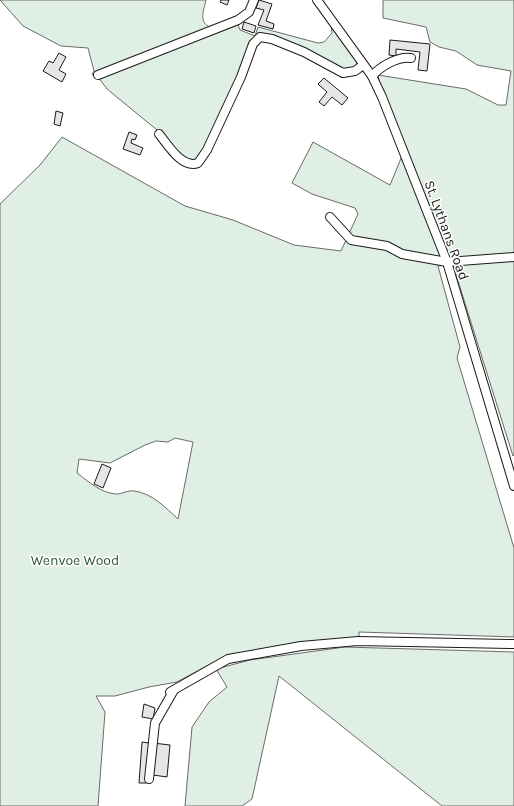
<svg xmlns="http://www.w3.org/2000/svg" width="514" height="806" font-family="Karla,sans-serif">
<style>
.green{fill:#e0efe3;stroke:#6a6a6a;fill-rule:evenodd}
.building{fill:#e6e6e6;stroke:#1a1a1a}
.lines{fill:none;stroke-linecap:round;stroke-linejoin:round}
.minor-casing{stroke:#1a1a1a;stroke-width:10}
.minor{stroke:#fff;stroke-width:8}
.labels{text-anchor:middle;stroke-width:3;stroke-linejoin:round;paint-order:stroke}
.street-label{font-size:14px;fill:#1a1a1a;stroke:#fff}
.park-label{font-size:14px;fill:#2b5a34;stroke:#fff}
</style>
<rect width="100%" height="100%" fill="#fff"/>
<g class="green">
<path d="M 0,0 L 206,0 C 204,10 198,22 210,27 L 92,75 L 94,71 L 88,48 L 61,46 L 23,26 Z"/>
<polygon points="383,0 514,0 514,254 449,258 379,81 378,75 466,89 498,105 506,105 511,71 477,65 456,51 439,47 430,42 426,27 383,18"/>
<polygon points="331,24 356,59 357,65 349,72 262,35 255,36 251,44 243,69 201,159 189,162 157,130 107,89 98,77 238,25 240,30 255,36 258,27 318,43 324,42 332,33"/>
<path d="M 62,137 L 185,206 L 233,220 L 294,245 L 341,251 L 358,214 L 355,208 L 312,194 L 292,183 L 313,142 L 390,185 L 402,156 L 445,265 L 438,266 L 460,347 L 457,358 L 514,548 L 514,637 L 359,632 L 359,642 L 244,654 L 218,660 L 177,682 L 149,687 L 115,696 L 96,696 L 105,712 L 98,806 L 0,806 L 0,204 L 40,165 ZM 175,438 L 193,442 L 178,519 C 166,508 152,493 134,491 C 128,490 122,494 116,494 C 101,493 89,482 77,473 L 79,459 L 110,463 L 145,445 L 156,441 L 168,442 Z"/>
<polygon points="514,259 514,455 513,456 453,265"/>
<polygon points="345,647 514,652 514,806 442,806 279,676 252,799 242,806 185,806 192,727 209,702 227,687 216,669 250,660"/>
</g>
<g class="building">
<polygon points="221,0 229,0 227,5 220,2"/>
<polygon points="259,0 272,4 266,21 274,24 273,29 258,25 264,10 256,8"/>
<polygon points="244,22 256,26 254,33 242,29"/>
<polygon points="390,40 430,44 427,71 418,70 420,52 396,49 396,56 389,55"/>
<polygon points="59,53 66,57 59,70 66,74 62,82 43,71 49,61 53,63"/>
<polygon points="324,78 348,98 342,105 332,97 324,106 319,102 327,92 318,84"/>
<polygon points="56,111 63,113 60,126 54,124"/>
<polygon points="129,132 137,135 135,140 132,139 131,143 143,148 140,155 123,149"/>
<polygon points="102,464 111,468 103,488 94,484"/>
<polygon points="144,704 155,708 153,719 142,717"/>
<polygon points="142,742 149,743 146,783 139,783"/>
<polygon points="153,743 170,745 167,777 153,775"/>
</g>
<g class="lines">
<defs>
<g id="minor">
<polyline points="317,0 372,76 382,97 447,262 514,486"/>
<polyline points="98,75 238,20 249,12 254,0"/>
<path d="M 372,76 C 380,67 397,56 411,58"/>
<path d="M 159,134 C 168,145 182,169 198,163 L 207,150 L 241,77 L 253,44 L 260,37 L 272,39 L 304,52 L 343,73 L 355,71 L 363,65"/>
<polyline points="330,217 351,240 387,246 402,254 447,262 514,257"/>
<polyline points="170,692 228,659 301,646 358,641 514,644"/>
<polyline points="149,779 155,723 174,690"/>
</g>
</defs>
<use href="#minor" class="minor-casing"/>
<use href="#minor" class="minor"/>
</g>
<g class="labels">
<g class="street-label">
<text transform="translate(447 230) rotate(70)" y="5">St. Lythans Road</text>
</g>
<g class="park-label">
<text x="75" y="565">Wenvoe Wood</text>
</g>
</g>
</svg>
